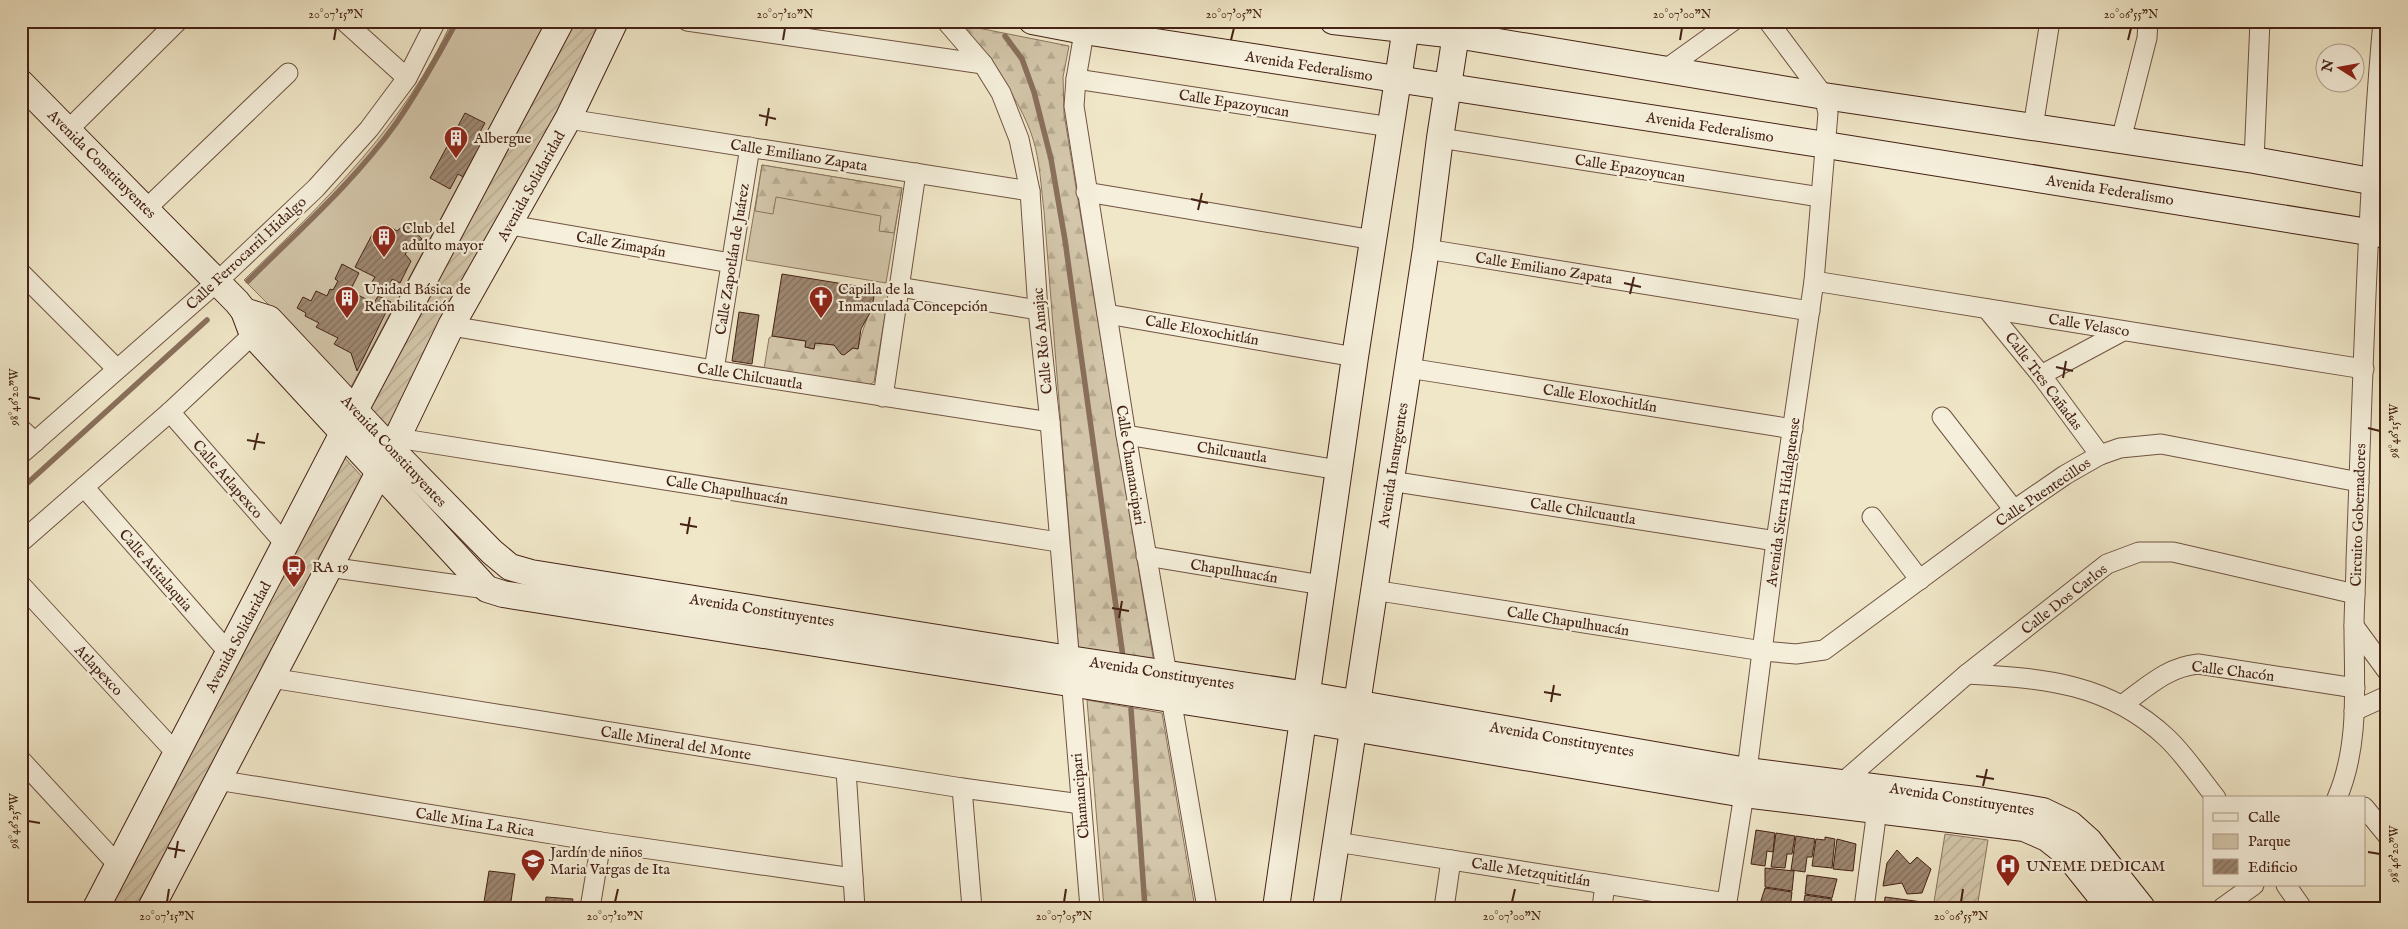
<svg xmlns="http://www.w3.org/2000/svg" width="2408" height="929" font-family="'IM FELL English',serif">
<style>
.green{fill:#d3c6aa;stroke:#8c7460}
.forest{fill:url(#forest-firs);stroke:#8c7460}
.garden{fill:url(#garden-furrows);stroke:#8c7460}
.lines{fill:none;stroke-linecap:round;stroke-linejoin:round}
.stream{stroke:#89705c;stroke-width:5.5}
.building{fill:url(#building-hatch);stroke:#452215}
.street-casing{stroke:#705342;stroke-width:21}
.secondary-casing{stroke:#452215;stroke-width:28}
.street{stroke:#f5efdb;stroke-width:19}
.secondary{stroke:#f5efdb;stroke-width:26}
.ticks{fill:none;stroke:#452215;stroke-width:2}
.labels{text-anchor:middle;stroke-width:4.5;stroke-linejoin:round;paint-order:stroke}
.street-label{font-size:15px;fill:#452215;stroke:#f5efdb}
.poi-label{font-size:15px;fill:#452215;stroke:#f5efdb;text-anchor:start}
.neatline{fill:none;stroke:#452215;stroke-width:2}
.ticks-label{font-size:12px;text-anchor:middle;fill:#452215}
</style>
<defs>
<pattern id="forest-firs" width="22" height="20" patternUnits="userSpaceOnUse" patternTransform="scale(1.25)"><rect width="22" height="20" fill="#d3c6aa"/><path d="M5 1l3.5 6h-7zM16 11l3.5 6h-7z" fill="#b6aa91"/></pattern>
<pattern id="garden-furrows" width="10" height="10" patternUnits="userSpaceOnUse" patternTransform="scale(1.25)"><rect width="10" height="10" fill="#d3c6aa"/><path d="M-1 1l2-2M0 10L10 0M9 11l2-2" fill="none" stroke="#b6aa91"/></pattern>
<pattern id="building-hatch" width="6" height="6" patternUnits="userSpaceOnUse" patternTransform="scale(1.25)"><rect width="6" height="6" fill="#9e8872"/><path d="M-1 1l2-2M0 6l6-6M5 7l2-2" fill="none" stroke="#836f5c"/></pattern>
</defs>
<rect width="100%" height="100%" fill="#f0e7c8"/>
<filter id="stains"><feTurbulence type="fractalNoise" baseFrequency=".004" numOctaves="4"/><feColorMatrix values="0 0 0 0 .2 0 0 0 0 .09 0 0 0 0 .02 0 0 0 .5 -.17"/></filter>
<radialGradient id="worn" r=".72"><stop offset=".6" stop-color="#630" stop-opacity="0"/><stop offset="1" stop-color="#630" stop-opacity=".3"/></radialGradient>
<g class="green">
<path d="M 452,21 L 545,23 L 351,387 L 244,280 C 323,203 406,124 452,21 Z"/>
<polygon points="762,165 902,188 886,283 746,260"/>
</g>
<g class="forest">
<path d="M 958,24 L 1069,46 L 1063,77 L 1064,114 L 1154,663 L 1079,654 L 1044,211 C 1041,188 1040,161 1033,139 C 1019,95 987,59 958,24 Z"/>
<polygon points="762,165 902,188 894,233 879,231 881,216 776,197 773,214 755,211"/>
<path d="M 875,289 L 889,291 L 874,382 L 869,385 L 764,369 L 769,338 L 772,336 L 806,341 L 805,347 L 814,349 L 815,343 L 834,345 L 844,354 L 853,348 L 858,349 C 862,327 872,311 875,289 Z"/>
<polygon points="1087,700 1162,713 1195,908 1104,908"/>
</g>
<g class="garden">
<polygon points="572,21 607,21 390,434 369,412"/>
<polygon points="343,456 365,480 143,908 107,908"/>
<polygon points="1945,834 1988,840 1977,908 1933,908"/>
</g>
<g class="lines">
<g class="stream">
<polyline points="1005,36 1022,59 1034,92 1051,159 1065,240 1123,657"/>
<path d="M 248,281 C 299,230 355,181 397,122 C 419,90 438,56 457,21"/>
<polyline points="21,489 207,320"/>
<polyline points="1131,709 1145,908"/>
</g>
</g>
<g class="building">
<polygon points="465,113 485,123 475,141 481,144 463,177 458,174 450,189 430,178"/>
<polygon points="407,222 422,239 405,254 411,261 400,283 392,279 390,284 393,288 389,295 370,285 375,277 355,267 374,231 382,235 387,225 397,231"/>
<polygon points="342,264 359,273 350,291 374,303 378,296 391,302 357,371 351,353 334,344 338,338 316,327 319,323 305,316 306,313 297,308 303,297 311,301 316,291 327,296 330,289 333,290 338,281 335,279"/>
<polygon points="782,274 875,289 872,309 861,329 858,349 853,348 844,355 841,354 834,345 815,343 814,349 805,347 806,341 772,336"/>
<polygon points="739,312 759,315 752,364 732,361"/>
<polygon points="1756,830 1775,833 1773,852 1767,851 1765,866 1751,864"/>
<polygon points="1776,833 1795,836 1792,854 1787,854 1785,868 1771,867"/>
<polygon points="1796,836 1815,839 1812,857 1807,857 1805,872 1791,870"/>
<polygon points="1825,837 1835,839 1832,868 1812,866 1816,839 1825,840"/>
<polygon points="1837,839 1856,844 1853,871 1833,869"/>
<polygon points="1897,850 1910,864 1917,857 1931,869 1922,893 1907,894 1902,883 1883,886 1887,863"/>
<polygon points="1765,868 1794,871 1792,891 1765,887"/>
<polygon points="489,871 515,874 510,908 483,908"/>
<polygon points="1807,875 1837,879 1832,898 1805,894"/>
<polygon points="1765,888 1792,892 1790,908 1759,907"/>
<polygon points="1805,895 1832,899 1830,907 1833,908 1803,908"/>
<polygon points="546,897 573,899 571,908 545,908"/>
<polygon points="1885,897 1930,903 1930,908 1884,908"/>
</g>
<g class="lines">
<defs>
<g id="street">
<polyline points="344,21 407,78"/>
<polyline points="687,21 983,64"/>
<polyline points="946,21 983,64 1001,93 1019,139 1030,191 1038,310 1050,422 1090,908"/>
<polyline points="1086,21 1076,79 1074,106 1126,435 1207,908"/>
<polyline points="1666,69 1733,21"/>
<polyline points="1076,79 1391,127"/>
<polyline points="568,119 1030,191"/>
<polyline points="2033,127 2050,21"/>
<polyline points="68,130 178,21"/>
<polyline points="1440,138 1820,197"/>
<polyline points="2121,140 2147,38 2148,21"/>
<polyline points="2254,160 2260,21"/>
<polyline points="1086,192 1374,240"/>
<polyline points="146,209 288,73"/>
<polyline points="510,225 731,263"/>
<polyline points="1426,249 1810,311"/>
<polyline points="21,273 116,368"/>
<polyline points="1814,281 2364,369"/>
<polyline points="899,287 1038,310"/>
<polyline points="1987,309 2041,375 2100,455"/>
<polyline points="1107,314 1355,357"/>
<polyline points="451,326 714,370 1050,422"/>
<polyline points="1408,368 1793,429"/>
<polyline points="714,370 750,147"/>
<polyline points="2041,375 2123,331"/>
<polyline points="883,397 916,173"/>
<polyline points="170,412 286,545"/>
<polyline points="1942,417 2014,510"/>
<polyline points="21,429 35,442"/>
<polyline points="1126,435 1339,470"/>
<polyline points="397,438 1058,542"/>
<polyline points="21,454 218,281 316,188 369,129 407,78 436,21"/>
<polyline points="1390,481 1776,541"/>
<polyline points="84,487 229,653"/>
<polyline points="1872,517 1920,580"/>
<polyline points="21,542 170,412 262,326"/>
<polyline points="1146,556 1322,585"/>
<polyline points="328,567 487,589"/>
<polyline points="21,585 177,754"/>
<polyline points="1373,590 1763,651 1796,654 1824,650 2014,510 2065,475 2100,455 2120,448 2161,444 2359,482"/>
<polyline points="2354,626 2387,671"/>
<path d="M 1967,674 C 2043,678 2109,683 2167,738 C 2185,755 2200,778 2216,798"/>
<polyline points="271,678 962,788 1081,804"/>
<path d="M 2122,705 C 2147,687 2167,667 2198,664 L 2355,688"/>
<polyline points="2354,711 2387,696"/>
<polyline points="21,760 118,865"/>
<polyline points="846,770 855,908"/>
<polyline points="217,780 601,842 853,878"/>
<polyline points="962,788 972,908"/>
<polyline points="1841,792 1843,782 1967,674 2107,564 2139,552 2173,552 2355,594"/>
<path d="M 2337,798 C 2360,745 2354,684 2354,628 C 2354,605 2356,583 2356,561 C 2363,381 2367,201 2383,21"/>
<polyline points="2364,807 2387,835"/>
<polyline points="1336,842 1727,903"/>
<polyline points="2286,885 2302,908"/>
<polyline points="590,908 601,842"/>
<polyline points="1444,908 1451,860"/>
<polyline points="1602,908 1605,884"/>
<polyline points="1726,908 1744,794 1776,541 1814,281 1828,113 1824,96 1768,21"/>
<polyline points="1864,908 1875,825 1875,810"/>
<polyline points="2222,908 2254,885"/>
</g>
<g id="secondary">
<polyline points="1032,21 1084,31 1826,145 2387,235"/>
<polyline points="1333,21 1456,35 1824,96 2254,160 2387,184"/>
<polyline points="21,83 237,302 244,311 253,335 487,589 503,594 1305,720 1744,794 2024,828 2047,838 2066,853 2110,908"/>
<polyline points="244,311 269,319 391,449 492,552 510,567 531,573 1069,659 1308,695 1747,771 1983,801 2043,811 2070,824 2089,841 2142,908"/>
<polyline points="96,908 355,410 561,21"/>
<polyline points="151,908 397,438 451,326 568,119 615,21"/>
<polyline points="1276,908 1355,357 1407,21"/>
<polyline points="1326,908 1426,249 1440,138 1458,21"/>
</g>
</defs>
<use href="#street" class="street-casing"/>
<use href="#secondary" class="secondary-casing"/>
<use href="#street" class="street"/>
<use href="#secondary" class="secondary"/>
</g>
<path class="ticks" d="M 334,40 L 336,28M 783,40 L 785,28M 1231,40 L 1234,28M 1680,40 L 1682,28M 2128,40 L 2131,28M 759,115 L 776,119M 766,126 L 769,108M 1191,199 L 1208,203M 1198,210 L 1202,193M 1624,283 L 1641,287M 1630,294 L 1634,277M 2056,367 L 2073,371M 2063,378 L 2066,361M 28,397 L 40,399M 2368,428 L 2380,431M 247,440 L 265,443M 254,450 L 258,433M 680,524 L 697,527M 687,534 L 690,517M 1112,608 L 1129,611M 1119,618 L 1122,601M 1544,692 L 1561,695M 1551,702 L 1554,685M 1976,776 L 1994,779M 1983,786 L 1987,769M 28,821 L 40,823M 168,848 L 185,851M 2368,852 L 2380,854M 175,858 L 178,841M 167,902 L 169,889M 615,902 L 618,889M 1064,902 L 1066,889M 1512,902 L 1515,889M 1961,902 L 1963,889"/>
<defs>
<symbol id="building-pin" viewBox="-11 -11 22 30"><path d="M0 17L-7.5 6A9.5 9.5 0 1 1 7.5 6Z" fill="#8f2418" stroke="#f5efdb"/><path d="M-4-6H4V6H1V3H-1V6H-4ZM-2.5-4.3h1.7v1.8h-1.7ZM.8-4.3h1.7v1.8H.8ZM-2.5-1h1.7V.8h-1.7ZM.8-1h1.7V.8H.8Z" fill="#fff"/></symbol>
<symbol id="church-pin" viewBox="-11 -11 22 30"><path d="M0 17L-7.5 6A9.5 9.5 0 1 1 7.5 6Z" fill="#8f2418" stroke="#f5efdb"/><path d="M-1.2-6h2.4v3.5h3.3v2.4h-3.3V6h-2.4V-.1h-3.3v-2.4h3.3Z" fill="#fff"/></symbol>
<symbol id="bus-pin" viewBox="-11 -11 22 30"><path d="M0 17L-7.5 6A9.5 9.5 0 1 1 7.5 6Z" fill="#8f2418" stroke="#f5efdb"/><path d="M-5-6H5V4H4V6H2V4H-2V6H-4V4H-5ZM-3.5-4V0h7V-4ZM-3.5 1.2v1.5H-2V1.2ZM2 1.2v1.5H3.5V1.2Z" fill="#fff"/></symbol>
<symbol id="school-pin" viewBox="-11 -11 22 30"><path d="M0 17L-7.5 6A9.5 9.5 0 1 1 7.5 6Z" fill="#8f2418" stroke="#f5efdb"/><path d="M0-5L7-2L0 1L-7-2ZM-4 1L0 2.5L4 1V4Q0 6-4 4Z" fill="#fff"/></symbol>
<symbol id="hospital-pin" viewBox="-11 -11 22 30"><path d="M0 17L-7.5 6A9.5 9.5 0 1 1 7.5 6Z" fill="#8f2418" stroke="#f5efdb"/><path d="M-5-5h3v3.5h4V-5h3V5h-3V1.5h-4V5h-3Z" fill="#fff"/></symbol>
</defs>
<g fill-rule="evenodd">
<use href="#building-pin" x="442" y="124" width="28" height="38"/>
<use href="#building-pin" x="370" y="223" width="28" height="38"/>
<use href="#building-pin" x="333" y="284" width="28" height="38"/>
<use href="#church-pin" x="807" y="284" width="28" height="38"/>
<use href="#bus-pin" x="280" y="553" width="28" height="38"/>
<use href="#school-pin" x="519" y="847" width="28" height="38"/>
<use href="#hospital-pin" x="1994" y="852" width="28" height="38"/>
</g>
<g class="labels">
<g class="street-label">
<text transform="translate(1309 66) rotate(9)" y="5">Avenida Federalismo</text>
<text transform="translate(1234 103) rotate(9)" y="5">Calle Epazoyucan</text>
<text transform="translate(1710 127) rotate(9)" y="5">Avenida Federalismo</text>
<text transform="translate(799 155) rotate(9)" y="5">Calle Emiliano Zapata</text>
<text transform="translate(102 164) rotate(45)" y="5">Avenida Constituyentes</text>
<text transform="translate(1630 168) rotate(9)" y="5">Calle Epazoyucan</text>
<text transform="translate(531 186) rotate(-61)" y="5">Avenida Solidaridad</text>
<text transform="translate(2110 190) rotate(9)" y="5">Avenida Federalismo</text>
<text transform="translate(621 244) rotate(10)" y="5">Calle Zimapán</text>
<text transform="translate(246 253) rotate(-43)" y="5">Calle Ferrocarril Hidalgo</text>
<text transform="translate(732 259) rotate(-81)" y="5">Calle Zapotlán de Juárez</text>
<text transform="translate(1544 268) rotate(9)" y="5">Calle Emiliano Zapata</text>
<text transform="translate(2089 325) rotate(9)" y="5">Calle Velasco</text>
<text transform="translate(1202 330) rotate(10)" y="5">Calle Eloxochitlán</text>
<text transform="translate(1042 341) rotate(-95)" y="5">Calle Río Amajac</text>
<text transform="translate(750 376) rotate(9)" y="5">Calle Chilcuautla</text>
<text transform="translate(2044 381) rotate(53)" y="5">Calle Tres Cañadas</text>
<text transform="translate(1600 398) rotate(9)" y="5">Calle Eloxochitlán</text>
<text transform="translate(394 451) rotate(47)" y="5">Avenida Constituyentes</text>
<text transform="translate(1232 452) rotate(9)" y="5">Chilcuautla</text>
<text transform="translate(1131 465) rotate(81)" y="5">Calle Chamancipari</text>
<text transform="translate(1393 465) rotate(-81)" y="5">Avenida Insurgentes</text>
<text transform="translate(228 479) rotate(49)" y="5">Calle Atlapexco</text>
<text transform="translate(727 490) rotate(9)" y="5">Calle Chapulhuacán</text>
<text transform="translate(2043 492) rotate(-34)" y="5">Calle Puentecillos</text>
<text transform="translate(1783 502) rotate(-82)" y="5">Avenida Sierra Hidalguense</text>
<text transform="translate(1583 511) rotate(9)" y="5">Calle Chilcuautla</text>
<text transform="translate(2358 515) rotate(-88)" y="5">Circuito Gobernadores</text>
<text transform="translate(156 570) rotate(49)" y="5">Calle Atitalaquia</text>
<text transform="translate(1234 571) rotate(9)" y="5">Chapulhuacán</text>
<text transform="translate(2064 599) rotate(-38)" y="5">Calle Dos Carlos</text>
<text transform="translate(762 610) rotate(9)" y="5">Avenida Constituyentes</text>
<text transform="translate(1568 621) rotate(9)" y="5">Calle Chapulhuacán</text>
<text transform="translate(238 637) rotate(-62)" y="5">Avenida Solidaridad</text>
<text transform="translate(99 670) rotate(47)" y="5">Atlapexco</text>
<text transform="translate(2233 671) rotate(7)" y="5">Calle Chacón</text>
<text transform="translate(1162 673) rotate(9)" y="5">Avenida Constituyentes</text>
<text transform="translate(1562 739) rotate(10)" y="5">Avenida Constituyentes</text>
<text transform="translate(676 743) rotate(9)" y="5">Calle Mineral del Monte</text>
<text transform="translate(1080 796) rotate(-95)" y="5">Chamancipari</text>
<text transform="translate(1962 799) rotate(9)" y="5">Avenida Constituyentes</text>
<text transform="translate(475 822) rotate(9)" y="5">Calle Mina La Rica</text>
<text transform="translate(1531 872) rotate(9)" y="5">Calle Metzquititlán</text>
</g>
<g class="poi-label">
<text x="474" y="143">Albergue</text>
<text x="402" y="233">Club del<tspan x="402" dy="17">adulto mayor</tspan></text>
<text x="364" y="294">Unidad Básica de<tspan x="364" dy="17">Rehabilitación</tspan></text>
<text x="838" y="294">Capilla de la<tspan x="838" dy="17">Inmaculada Concepción</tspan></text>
<text x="312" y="572">RA 19</text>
<text x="550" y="857">Jardín de niños<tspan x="550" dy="17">Maria Vargas de Ita</tspan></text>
<text x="2026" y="871">UNEME DEDICAM</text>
</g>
</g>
<rect width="2408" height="929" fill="none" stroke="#f0e7c8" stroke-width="55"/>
<rect x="2203" y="796" width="162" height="90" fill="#f5efdb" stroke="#af9d8c"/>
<rect x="2213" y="813" width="25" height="8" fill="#f5efdb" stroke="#af9d8c"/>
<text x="2248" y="822" font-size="15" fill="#452215">Calle</text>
<rect x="2213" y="834" width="25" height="15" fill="#d3c6aa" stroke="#af9d8c"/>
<text x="2248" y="846" font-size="15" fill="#452215">Parque</text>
<rect x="2213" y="859" width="25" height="15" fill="url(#building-hatch)" stroke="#af9d8c"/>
<text x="2248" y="872" font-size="15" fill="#452215">Edificio</text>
<g transform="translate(2340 68) rotate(281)"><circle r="24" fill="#f5efdb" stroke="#af9d8c"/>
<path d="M0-4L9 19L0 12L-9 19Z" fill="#8f2418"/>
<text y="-8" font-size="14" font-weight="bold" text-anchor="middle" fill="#452215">N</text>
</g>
<rect x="28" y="28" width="2352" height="874" class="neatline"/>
<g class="ticks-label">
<text x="336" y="18">20°07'15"N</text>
<text x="785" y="18">20°07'10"N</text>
<text x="1234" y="18">20°07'05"N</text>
<text x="1682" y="18">20°07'00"N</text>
<text x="2131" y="18">20°06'55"N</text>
<text transform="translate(14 397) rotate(-90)" y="4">98°46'20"W</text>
<text transform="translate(2394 431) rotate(-90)" y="4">98°46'15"W</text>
<text transform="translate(14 821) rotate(-90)" y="4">98°46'25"W</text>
<text transform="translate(2394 854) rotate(-90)" y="4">98°46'20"W</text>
<text x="167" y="920">20°07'15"N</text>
<text x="615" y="920">20°07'10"N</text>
<text x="1064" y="920">20°07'05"N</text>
<text x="1512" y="920">20°07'00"N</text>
<text x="1961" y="920">20°06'55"N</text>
</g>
<rect width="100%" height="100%" filter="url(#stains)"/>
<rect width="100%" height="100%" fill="url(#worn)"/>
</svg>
